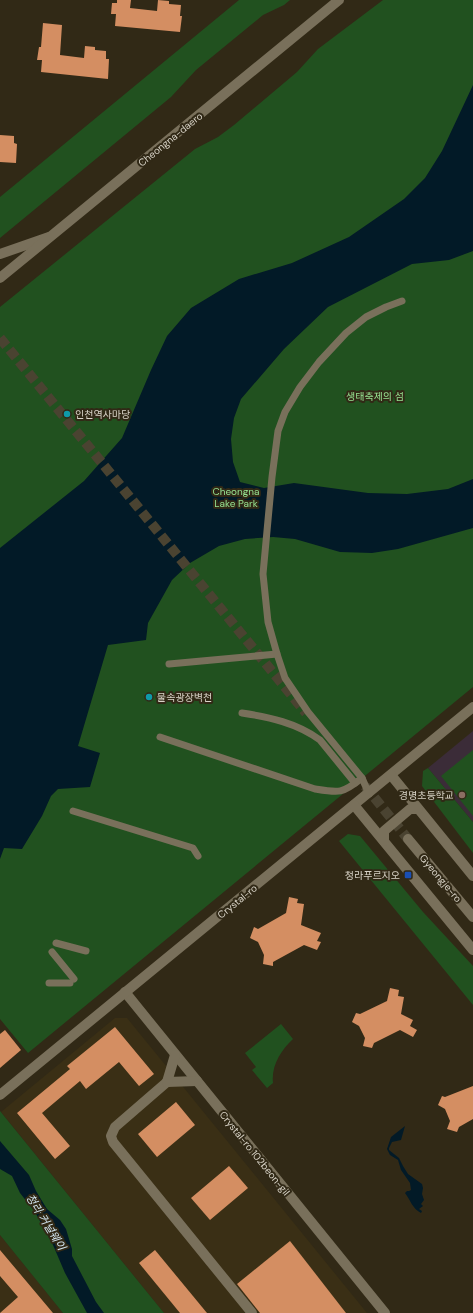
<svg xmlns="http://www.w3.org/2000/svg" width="473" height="1313" font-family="'DM Sans','Noto Sans KR',sans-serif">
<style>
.built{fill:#3a2f15}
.education{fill:#3b2c38}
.green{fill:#21511f}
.water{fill:#021a27}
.building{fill:#d48e62}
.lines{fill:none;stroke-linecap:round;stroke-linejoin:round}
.secondary-tunnel{stroke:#4a4331;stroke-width:10;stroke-dasharray:10 5;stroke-linecap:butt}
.pedestrian{stroke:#79705b;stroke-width:7}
.minor{stroke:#79705b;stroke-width:10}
.tertiary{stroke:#79705b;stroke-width:10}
.secondary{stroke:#79705b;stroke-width:10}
.culture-dot{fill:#0f9aa8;stroke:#312916;stroke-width:1.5}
.education-dot{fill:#8d6e63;stroke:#312916;stroke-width:1.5}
.transit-dot{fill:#1a4fb4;stroke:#312916;stroke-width:1.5}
.labels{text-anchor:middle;stroke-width:4;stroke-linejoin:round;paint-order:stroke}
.street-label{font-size:10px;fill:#d9d4c8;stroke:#312916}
.park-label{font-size:10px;fill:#96e291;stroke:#312916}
.poi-label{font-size:10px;fill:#d9d4c8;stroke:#312916;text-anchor:start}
.water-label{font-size:11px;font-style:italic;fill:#d2e6f2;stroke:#312916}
</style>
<rect width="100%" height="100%" fill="#312916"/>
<g class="built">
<polygon points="115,1018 127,1018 367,1313 164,1313 1,1112"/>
<polygon points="0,1235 63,1313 0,1313"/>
</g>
<polygon class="education" points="473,731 473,822 428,768"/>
<g class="green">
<polygon points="239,0 290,0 284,5 263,15 196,70 171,97 0,238 0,197"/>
<polygon points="383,0 473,0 473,687 28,1053 0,1019 0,307 195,149 218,137 234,125 297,72 318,49"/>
<polygon points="473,750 473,816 441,776"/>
<polygon points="428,768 473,822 473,853 422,786 423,771"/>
<polygon points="348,834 360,836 423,912 473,966 473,1005 339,841"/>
<path d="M 281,1024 L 293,1039 C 281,1050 271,1066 273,1083 L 267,1088 L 252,1070 L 256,1067 L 245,1053 Z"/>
<polygon points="0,1111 164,1313 63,1313 0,1235"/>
</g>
<g class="water">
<polygon points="473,85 473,251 449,260 412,264 328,307 284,349 241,399 234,418 231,439 233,462 240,482 264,488 294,483 368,493 407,494 448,489 473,479 473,528 398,549 372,553 340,552 295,539 273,537 245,539 219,546 190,563 172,580 148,623 146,640 108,645 78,746 100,753 90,787 58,789 51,796 42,816 22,849 4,848 0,859 0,548 84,481 122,438 151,370 167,336 191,308 239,279 292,263 349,237 404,199 425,178 442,151"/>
<path d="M 405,1126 L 401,1140 L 392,1142 L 389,1148 L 389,1150 L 399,1158 L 403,1166 L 408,1174 L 422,1184 L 423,1188 L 422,1194 L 424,1200 L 421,1204 L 423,1206 L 419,1209 L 422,1211 L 421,1213 C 412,1208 411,1201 405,1193 L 407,1191 L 409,1191 L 411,1190 L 410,1183 L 401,1170 L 398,1160 L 390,1155 L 387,1149 L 391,1137 Z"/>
<polygon points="0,1141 29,1175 36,1191 47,1209 60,1220 66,1229 72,1249 72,1256 96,1302 104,1313 87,1313 65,1273 53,1245 35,1212 20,1193 12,1176 0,1169"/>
</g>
<g class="building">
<polygon points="117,0 131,0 130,8 157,11 158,0 169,1 169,4 181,5 180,16 182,16 180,32 115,26 116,14 111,14 112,3 117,3"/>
<polygon points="43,23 62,25 60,55 84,58 85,46 95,47 95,50 106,51 106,59 109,59 108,79 41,72 42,60 37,60 39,47 41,47"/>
<polygon points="0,135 14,136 14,143 17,144 16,163 0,162"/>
<polygon points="289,897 298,899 297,903 304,904 301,925 321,933 317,941 321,942 317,950 304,945 273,962 273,966 263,964 264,955 258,942 250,938 254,927 258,929 286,913"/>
<polygon points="390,988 399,990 398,996 404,997 401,1014 413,1020 410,1026 417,1030 413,1037 400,1030 374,1043 372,1048 363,1046 365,1038 359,1026 352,1022 356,1013 360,1014 387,1001"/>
<polygon points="115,1027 154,1074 139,1086 119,1062 86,1089 80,1081 42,1113 70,1146 55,1159 17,1113 70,1069 67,1066"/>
<polygon points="5,1030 21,1050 0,1068 0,1034"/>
<polygon points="473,1086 473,1119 459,1127 457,1132 447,1129 450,1121 445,1109 438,1105 442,1096 445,1097"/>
<polygon points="176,1102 195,1125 157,1157 138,1134"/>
<polygon points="229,1166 248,1188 210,1220 191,1198"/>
<polygon points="290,1241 346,1313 260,1313 237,1284"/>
<polygon points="0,1250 53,1313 0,1313 18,1297 0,1276"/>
<polygon points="155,1250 207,1313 180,1313 139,1263"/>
</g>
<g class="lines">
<g class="secondary-tunnel">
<polyline points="0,338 306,713"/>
<polyline points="365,786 408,839"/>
</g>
<g class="pedestrian">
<polyline points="169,664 277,654"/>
<path d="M 242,713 C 269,717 297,723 320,740 L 355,783"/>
<path d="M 160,737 L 315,789 C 339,793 342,794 362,778"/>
<polyline points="369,794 362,778 308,712 285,678 277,654 268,622 263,574 272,477 278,431 285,412 300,387 319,362 346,333 366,317 386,307 402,301"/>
<polyline points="73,811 193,848 198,856"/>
<polyline points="56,943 86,951"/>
<polyline points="52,952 74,979"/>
<polyline points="49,983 70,983"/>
</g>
<g class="minor">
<polyline points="125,992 385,1313"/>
<polyline points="167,1082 115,1127 111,1136 113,1142 252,1313"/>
<polyline points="167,1082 197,1081"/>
<polyline points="167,1082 175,1055"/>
<polyline points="0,1095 473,707"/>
</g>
<g class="tertiary">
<polyline points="0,254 49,237"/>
<polyline points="391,775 473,876"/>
<polyline points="354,805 473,950"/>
<polyline points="384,841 384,831 410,809 418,809"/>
</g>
<g class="secondary">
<polyline points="0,278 339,0"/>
<polyline points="408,839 473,917"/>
</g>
</g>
<g class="culture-dot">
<circle cx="67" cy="414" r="4"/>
<circle cx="149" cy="697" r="4"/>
</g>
<circle class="education-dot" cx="462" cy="795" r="4"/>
<rect class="transit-dot" x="404" y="871" width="8" height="8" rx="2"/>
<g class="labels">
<g class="street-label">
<text transform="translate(170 139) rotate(-39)" y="4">Cheongna-daero</text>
<text transform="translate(441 878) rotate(50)" y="4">Gyeongje-ro</text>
<text transform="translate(237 901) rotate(-39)" y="4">Crystal-ro</text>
<text transform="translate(255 1153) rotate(51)" y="4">Crystal-ro 102beon-gil</text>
</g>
<g class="park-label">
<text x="375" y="400">생태축제의 섬</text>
<text x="236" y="495">Cheongna<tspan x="236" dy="12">Lake Park</tspan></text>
</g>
<g class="poi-label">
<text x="75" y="418">인천역사마당</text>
<text x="157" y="701">물속광장벽천</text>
<text x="454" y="799" text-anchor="end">경명초등학교</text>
<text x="400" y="879" text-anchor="end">청라푸르지오</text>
</g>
<g class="water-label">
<text transform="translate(46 1222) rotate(58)" y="4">청라 커널웨이</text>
</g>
</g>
</svg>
